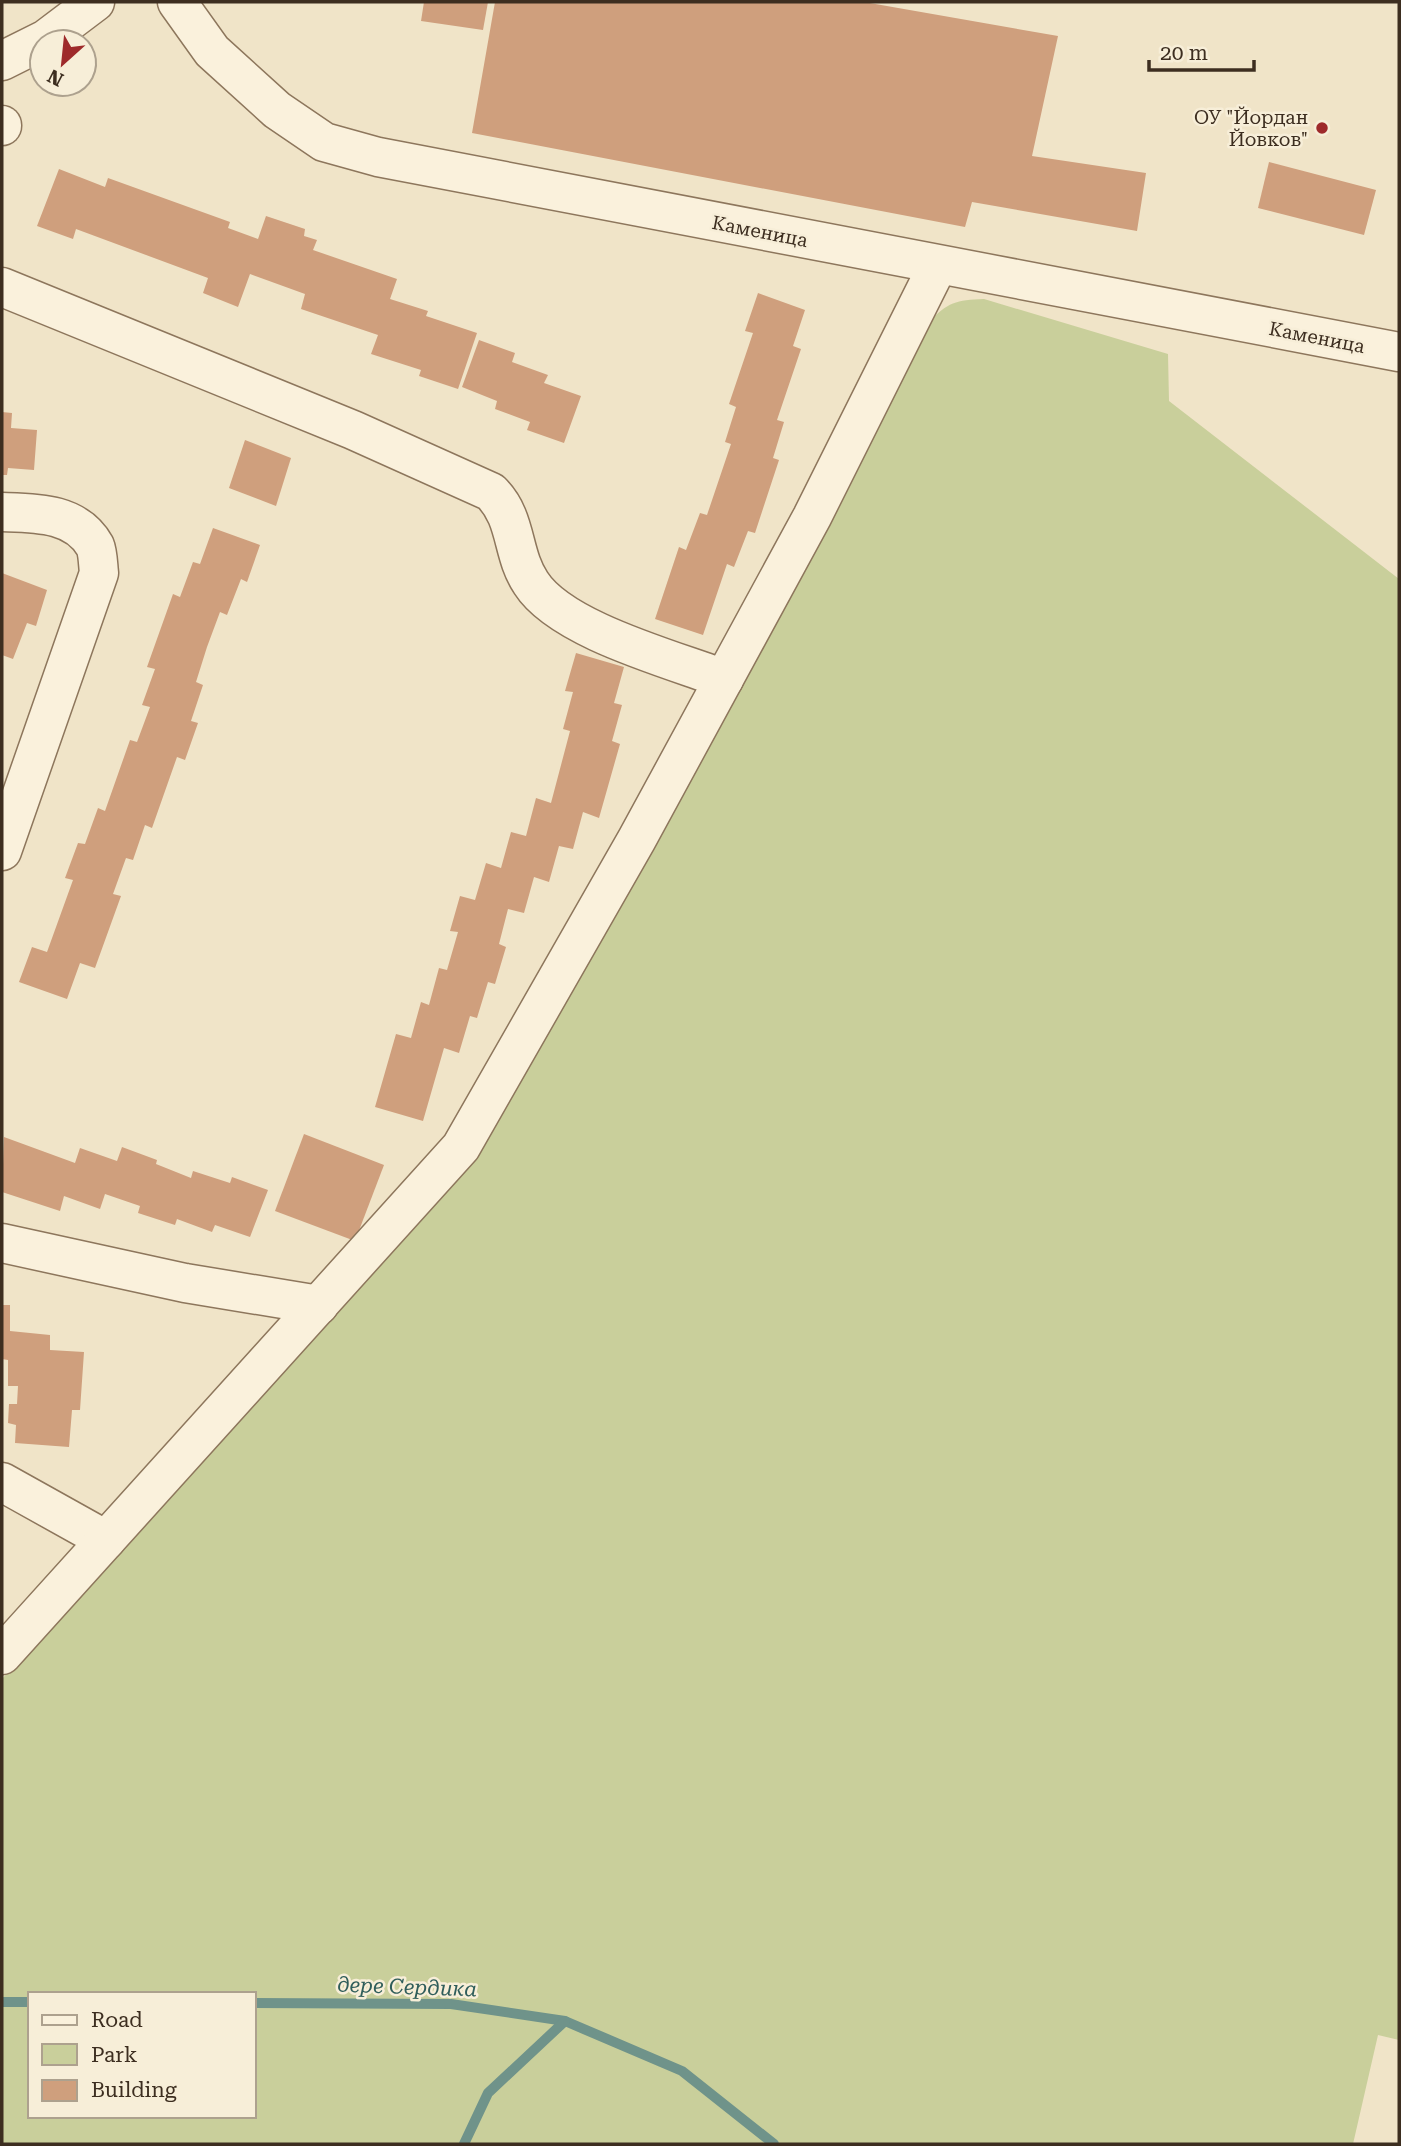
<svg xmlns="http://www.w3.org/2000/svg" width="1401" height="2146" font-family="'Roboto Serif',serif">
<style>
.green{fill:#c9cf9b;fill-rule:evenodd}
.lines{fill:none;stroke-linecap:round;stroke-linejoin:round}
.stream{stroke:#6f938a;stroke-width:10}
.building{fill:#cf9f7d}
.minor-casing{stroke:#8d765c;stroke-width:41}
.minor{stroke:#faf1dc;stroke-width:38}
.poi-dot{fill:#9e2a2b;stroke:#f7eed8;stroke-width:2.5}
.labels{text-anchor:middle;stroke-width:5;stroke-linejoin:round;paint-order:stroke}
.poi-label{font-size:19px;fill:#3d2e20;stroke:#f7eed8;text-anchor:end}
.street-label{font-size:19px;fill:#3d2e20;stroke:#f7eed8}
.water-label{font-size:21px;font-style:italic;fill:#2f5d5a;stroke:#f7eed8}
</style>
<rect width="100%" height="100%" fill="#f0e4c8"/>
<path class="green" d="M 984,299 L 1168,354 L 1169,401 L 1399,579 L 1399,2040 L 1378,2035 L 1353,2144 L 2,2144 L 2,1679 L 474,1156 L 928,323 C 948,302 956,300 984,299 ZM 30,1994 L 254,1994 L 254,2116 L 30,2116 Z"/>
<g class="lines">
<g class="stream">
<polyline points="2,2002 30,2002"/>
<polyline points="254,2003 451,2004 565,2021 682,2071 774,2144"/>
<polyline points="464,2144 488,2093 565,2021"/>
</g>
</g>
<g class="building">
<polygon points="424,2 488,2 483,30 421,21"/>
<polygon points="495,2 864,2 1058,36 1032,156 1146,173 1137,231 972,202 965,227 472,133"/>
<polygon points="1269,162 1376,190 1364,235 1258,208"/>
<polygon points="59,169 105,187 108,178 230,222 228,228 258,239 266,216 305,229 304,236 317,240 313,250 397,279 390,299 428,311 426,316 477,333 458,389 419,376 421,370 371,354 378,335 301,309 305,294 250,274 238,307 203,293 208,278 76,229 73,239 37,226"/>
<polygon points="758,293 805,310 793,346 801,349 777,420 784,422 773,458 779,460 755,533 748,531 734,567 727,564 703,635 655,619 679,547 686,550 700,513 707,515 731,444 725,442 736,407 729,404 753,333 745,331"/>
<polygon points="479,340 515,353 512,362 548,375 544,383 581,396 564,443 527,430 530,422 495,409 497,401 462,387"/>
<polygon points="2,412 12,413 11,428 37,430 34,470 8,468 7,475 2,475"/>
<polygon points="245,440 291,458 276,506 229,488"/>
<polygon points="213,528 260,545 247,582 241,579 227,615 220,612 207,647 196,682 203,685 191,721 198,723 185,760 177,757 152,828 145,825 133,860 126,858 113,894 121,896 95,968 80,963 67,999 19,982 32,947 47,952 73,880 65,878 78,843 85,844 98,808 105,811 130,740 137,742 150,707 142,705 155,669 147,667 173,594 180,597 193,562 200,564"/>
<polygon points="2,573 47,590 36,626 27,623 13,659 2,655"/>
<polygon points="576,653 624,667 614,703 622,705 612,741 620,744 599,818 583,812 573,849 559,846 549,882 534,877 524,913 508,909 499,944 506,947 495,984 488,982 477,1018 470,1016 459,1053 444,1048 423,1121 375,1107 396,1034 411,1038 421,1002 429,1005 439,968 447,970 458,932 450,931 460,896 475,900 486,863 501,868 511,832 526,836 536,798 551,803 570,731 563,729 573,692 565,691"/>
<polygon points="304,1134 384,1165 355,1241 275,1211"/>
<polygon points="4,1137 75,1163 80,1148 117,1161 122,1147 157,1160 156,1164 191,1178 193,1171 230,1183 232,1177 268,1190 250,1237 215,1225 212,1232 177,1219 175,1225 138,1213 140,1206 105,1194 100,1209 64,1196 60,1211 2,1192"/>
<polygon points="2,1305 10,1305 10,1331 50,1335 50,1350 84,1352 80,1410 72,1410 69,1447 15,1443 16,1425 8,1423 9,1404 17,1404 18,1386 8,1386 8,1360 2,1359"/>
</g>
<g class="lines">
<defs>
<g id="minor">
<polyline points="177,2 212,51 277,110 324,142 378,157 1399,352"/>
<polyline points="2,61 46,39 95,2"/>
<polyline points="2,125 2,126"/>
<path d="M 2,287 L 353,430 L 491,492 C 518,519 511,553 531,583 C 561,630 671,659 724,679"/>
<path d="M 2,512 C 35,513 76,512 95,546 C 98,553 98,565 99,573 L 2,851"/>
<polyline points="2,1243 185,1283 319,1305"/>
<polyline points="2,1482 106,1540"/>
<polyline points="2,1655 461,1147 637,839 812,517 938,265"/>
</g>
</defs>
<use href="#minor" class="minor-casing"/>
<use href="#minor" class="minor"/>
</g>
<circle class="poi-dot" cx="1322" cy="128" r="7"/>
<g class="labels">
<g class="poi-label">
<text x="1308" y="124">ОУ "Йордан<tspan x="1308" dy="22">Йовков"</tspan></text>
</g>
<g class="street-label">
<text transform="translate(760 231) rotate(11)" y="7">Каменица</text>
<text transform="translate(1317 337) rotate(11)" y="7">Каменица</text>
</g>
<g class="water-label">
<text transform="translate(407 1987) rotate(2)" y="7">дере Сердика</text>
</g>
</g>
<rect width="1401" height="2146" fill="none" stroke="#3d2e20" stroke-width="7"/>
<rect x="28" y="1992" width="228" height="126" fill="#f7eed8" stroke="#ada18e" stroke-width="2"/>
<rect x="42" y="2015" width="35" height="10" fill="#faf1dc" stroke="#ada18e" stroke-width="2"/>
<text x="91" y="2027" font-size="21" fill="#3d2e20">Road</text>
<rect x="42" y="2044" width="35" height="21" fill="#c9cf9b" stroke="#ada18e" stroke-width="2"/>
<text x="91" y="2062" font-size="21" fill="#3d2e20">Park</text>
<rect x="42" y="2080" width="35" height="21" fill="#cf9f7d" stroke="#ada18e" stroke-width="2"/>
<text x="91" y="2097" font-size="21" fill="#3d2e20">Building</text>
<g transform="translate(63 63) rotate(207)"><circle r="33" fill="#f7eed8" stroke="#ada18e" stroke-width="2"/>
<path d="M0-5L12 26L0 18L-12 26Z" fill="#9e2a2b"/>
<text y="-10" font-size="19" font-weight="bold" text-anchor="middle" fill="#3d2e20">N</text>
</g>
<path d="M1149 60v10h105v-10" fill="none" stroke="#3d2e20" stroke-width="3.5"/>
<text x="1160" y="60" font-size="21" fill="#3d2e20" stroke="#f7eed8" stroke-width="5" paint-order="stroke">20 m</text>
</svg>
